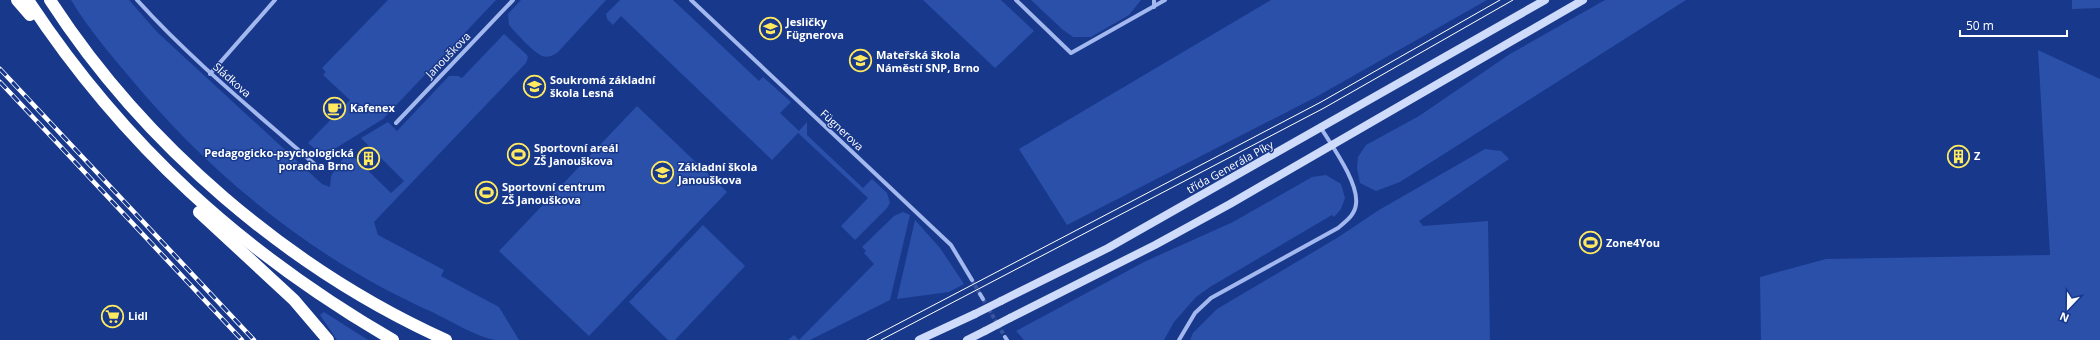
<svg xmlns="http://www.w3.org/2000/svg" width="2100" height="340" font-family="'Open Sans',sans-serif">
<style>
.green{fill:#2a50aa}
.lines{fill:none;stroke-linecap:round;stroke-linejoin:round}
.street-tunnel{stroke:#3b569c;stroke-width:4;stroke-dasharray:4 2;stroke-linecap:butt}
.street{stroke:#a2b8ee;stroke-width:4}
.secondary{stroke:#cfdbfa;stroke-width:8}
.highway{stroke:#fff;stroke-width:12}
.tram{stroke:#fff;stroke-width:1}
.rail-casing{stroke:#fff;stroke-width:4.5}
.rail{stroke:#18388b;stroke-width:3;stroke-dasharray:9;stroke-linecap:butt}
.secondary-bridge{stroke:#cfdbfa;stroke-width:8}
.labels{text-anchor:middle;stroke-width:3;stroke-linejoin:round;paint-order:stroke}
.poi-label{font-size:11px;font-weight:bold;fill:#fff;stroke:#18388b;text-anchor:start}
.street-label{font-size:11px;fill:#fff;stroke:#18388b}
</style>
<rect width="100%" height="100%" fill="#18388b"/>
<g class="green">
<path d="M 71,0 L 129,0 L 157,32 L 322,184 L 330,187 L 331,176 L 348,151 L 391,193 L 404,181 L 361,138 L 388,122 L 397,131 L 449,76 L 458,76 L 462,78 L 504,34 L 526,54 L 528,57 L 526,63 L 374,222 L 378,235 L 444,270 L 441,276 L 499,307 L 519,340 C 512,340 503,340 495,340 C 477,337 449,320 432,312 C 315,260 213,177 131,79 C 110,54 88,28 71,0 Z"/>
<polygon points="388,0 496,0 383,119 323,156 308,143 350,100 323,75 326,72 322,68"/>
<path d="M 521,0 L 606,0 L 557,53 C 552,56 547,58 542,56 C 532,51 516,33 509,25 L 508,14 Z"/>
<polygon points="620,0 673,0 759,81 763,77 791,102 780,113 799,131 807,122 807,135 863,188 872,179 887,193 890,203 887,208 855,240 841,226 868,198 798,133 772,160 621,16 613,25 607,19 606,14"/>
<polygon points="923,0 1001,0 1034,31 995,68"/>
<polygon points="1031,0 1141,0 1129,15 1091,37 1073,37 1062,29"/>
<polygon points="1271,0 1487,0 1316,97 1067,225 1019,149"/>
<polygon points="1605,0 1686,0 1400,182 1376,191 1360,183 1357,168 1358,157 1366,145 1419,116 1510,54"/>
<polygon points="2072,0 2100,0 2100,8 2072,9"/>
<polygon points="2038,50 2100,79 2100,340 1761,340 1760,277 1826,259 2050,255"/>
<polygon points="637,106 727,192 589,336 499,251"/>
<polygon points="1485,149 1501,151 1509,159 1419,221 1423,226 1488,221 1490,340 1190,340 1193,333 1217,309 1337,238 1379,210"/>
<polygon points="1326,175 1341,184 1345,198 1341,209 1334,217 1332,215 1210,287 1196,297 1174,322 1164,340 1024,340 1016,331 1146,261 1233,222 1312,177"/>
<polygon points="903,212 910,215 890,300 810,340 788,340 794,335 799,340 874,264 864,253 866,251 862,247 894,216"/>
<polygon points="915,220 940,248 964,284 949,292 897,299"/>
<polygon points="703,225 745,266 675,340 668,340 629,302"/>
<polygon points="324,312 368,340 337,340 320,315"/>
</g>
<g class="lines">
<g class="street-tunnel">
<polyline points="972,280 980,294"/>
<polyline points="983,299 1005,337"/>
</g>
<g class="street">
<path d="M 137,0 C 193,62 258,114 320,169"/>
<polyline points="691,0 951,245 972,280"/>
<polyline points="1016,0 1071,53 1165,0"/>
<polyline points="1154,0 1154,7"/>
<polyline points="210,74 275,0"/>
<polyline points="396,123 513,0"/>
<polyline points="980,294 983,299"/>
<polyline points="1005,337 1007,340"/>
<path d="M 1179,340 L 1195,313 L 1211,298 L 1338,228 C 1346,221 1355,215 1356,204 C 1359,183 1332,146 1321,128"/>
</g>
<g class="secondary">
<polyline points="1001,301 1108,248 1545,0"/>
<polyline points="1010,318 1155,245 1230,204 1583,0"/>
<polyline points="919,340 975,314"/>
<polyline points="967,340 985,331"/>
</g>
<g class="highway">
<polyline points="17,0 30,15"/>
<path d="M 28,0 C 124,146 243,253 393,340"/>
<path d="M 50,0 C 144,145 289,269 446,340"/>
<polyline points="199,212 294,300 328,340"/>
</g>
<g class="tram">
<polyline points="867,340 1321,102 1500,0"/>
<polyline points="881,340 1324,108 1513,0"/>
</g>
<defs>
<g id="rail">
<polyline points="0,69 254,340"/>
<polyline points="0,82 242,340"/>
</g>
</defs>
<use href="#rail" class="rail-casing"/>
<use href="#rail" class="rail"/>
<g class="secondary-bridge">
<polyline points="975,314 1001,301"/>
<polyline points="985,331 1010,318"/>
</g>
</g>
<defs>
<symbol id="school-ring" viewBox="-11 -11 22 22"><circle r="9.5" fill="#18388b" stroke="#ffea5f" stroke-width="1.5"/><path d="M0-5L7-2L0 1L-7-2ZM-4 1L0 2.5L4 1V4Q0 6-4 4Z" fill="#ffea5f"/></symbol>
<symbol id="cafe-ring" viewBox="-11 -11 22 22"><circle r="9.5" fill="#18388b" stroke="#ffea5f" stroke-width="1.5"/><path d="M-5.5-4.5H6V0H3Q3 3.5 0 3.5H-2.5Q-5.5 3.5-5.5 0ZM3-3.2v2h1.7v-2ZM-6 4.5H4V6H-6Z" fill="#ffea5f"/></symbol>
<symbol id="stadium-ring" viewBox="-11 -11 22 22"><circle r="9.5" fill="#18388b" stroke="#ffea5f" stroke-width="1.5"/><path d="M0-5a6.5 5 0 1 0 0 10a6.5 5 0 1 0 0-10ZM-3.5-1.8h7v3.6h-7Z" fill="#ffea5f"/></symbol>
<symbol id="building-ring" viewBox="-11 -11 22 22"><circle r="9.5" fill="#18388b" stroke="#ffea5f" stroke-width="1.5"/><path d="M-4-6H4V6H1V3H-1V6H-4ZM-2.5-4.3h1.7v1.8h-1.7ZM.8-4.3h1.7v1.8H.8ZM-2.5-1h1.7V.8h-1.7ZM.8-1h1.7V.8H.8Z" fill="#ffea5f"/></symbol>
<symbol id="supermarket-ring" viewBox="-11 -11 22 22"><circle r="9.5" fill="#18388b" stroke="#ffea5f" stroke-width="1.5"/><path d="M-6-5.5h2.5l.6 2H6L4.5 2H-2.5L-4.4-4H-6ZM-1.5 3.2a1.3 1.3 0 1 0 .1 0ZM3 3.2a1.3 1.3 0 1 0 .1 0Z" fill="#ffea5f"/></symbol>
</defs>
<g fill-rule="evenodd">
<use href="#school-ring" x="758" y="16" width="25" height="25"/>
<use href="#school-ring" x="848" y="48" width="25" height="25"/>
<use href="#school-ring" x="522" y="74" width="25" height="25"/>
<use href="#cafe-ring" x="322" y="96" width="25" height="25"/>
<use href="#stadium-ring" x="506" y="142" width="25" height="25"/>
<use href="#building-ring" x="1946" y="144" width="25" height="25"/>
<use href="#building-ring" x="356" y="146" width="25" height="25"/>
<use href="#school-ring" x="650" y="160" width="25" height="25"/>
<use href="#stadium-ring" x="474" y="180" width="25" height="25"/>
<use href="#stadium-ring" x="1578" y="230" width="25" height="25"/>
<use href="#supermarket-ring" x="100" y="304" width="25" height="25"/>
</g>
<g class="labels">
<g class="poi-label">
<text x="786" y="26">Jesličky<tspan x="786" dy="13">Fügnerova</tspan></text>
<text x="876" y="59">Mateřská škola<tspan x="876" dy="13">Náměstí SNP, Brno</tspan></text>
<text x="550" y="84">Soukromá základní<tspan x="550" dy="13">škola Lesná</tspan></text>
<text x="350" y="112">Kafenex</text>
<text x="534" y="152">Sportovní areál<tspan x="534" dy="13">ZŠ Janouškova</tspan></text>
<text x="354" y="157" text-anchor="end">Pedagogicko-psychologická<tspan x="354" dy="13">poradna Brno</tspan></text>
<text x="1974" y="160">Z</text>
<text x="678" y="171">Základní škola<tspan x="678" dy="13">Janouškova</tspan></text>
<text x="502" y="191">Sportovní centrum<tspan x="502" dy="13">ZŠ Janouškova</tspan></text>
<text x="1606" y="247">Zone4You</text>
<text x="128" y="320">Lidl</text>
</g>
<g class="street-label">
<text transform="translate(448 55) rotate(-46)" y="4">Janouškova</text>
<text transform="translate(232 80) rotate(41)" y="4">Sládkova</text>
<text transform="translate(842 130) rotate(43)" y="4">Fügnerova</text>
<text transform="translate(1230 167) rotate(-29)" y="4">třída Generála Píky</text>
</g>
</g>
<g transform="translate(2068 308) rotate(202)" stroke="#18388b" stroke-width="3" paint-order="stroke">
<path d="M0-3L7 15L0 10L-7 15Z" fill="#ffffff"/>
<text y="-6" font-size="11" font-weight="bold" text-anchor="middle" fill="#ffffff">N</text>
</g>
<path d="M1960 30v6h107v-6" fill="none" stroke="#ffffff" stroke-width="2"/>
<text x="1966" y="30" font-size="12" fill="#ffffff" stroke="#18388b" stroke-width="3" paint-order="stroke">50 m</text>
</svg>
